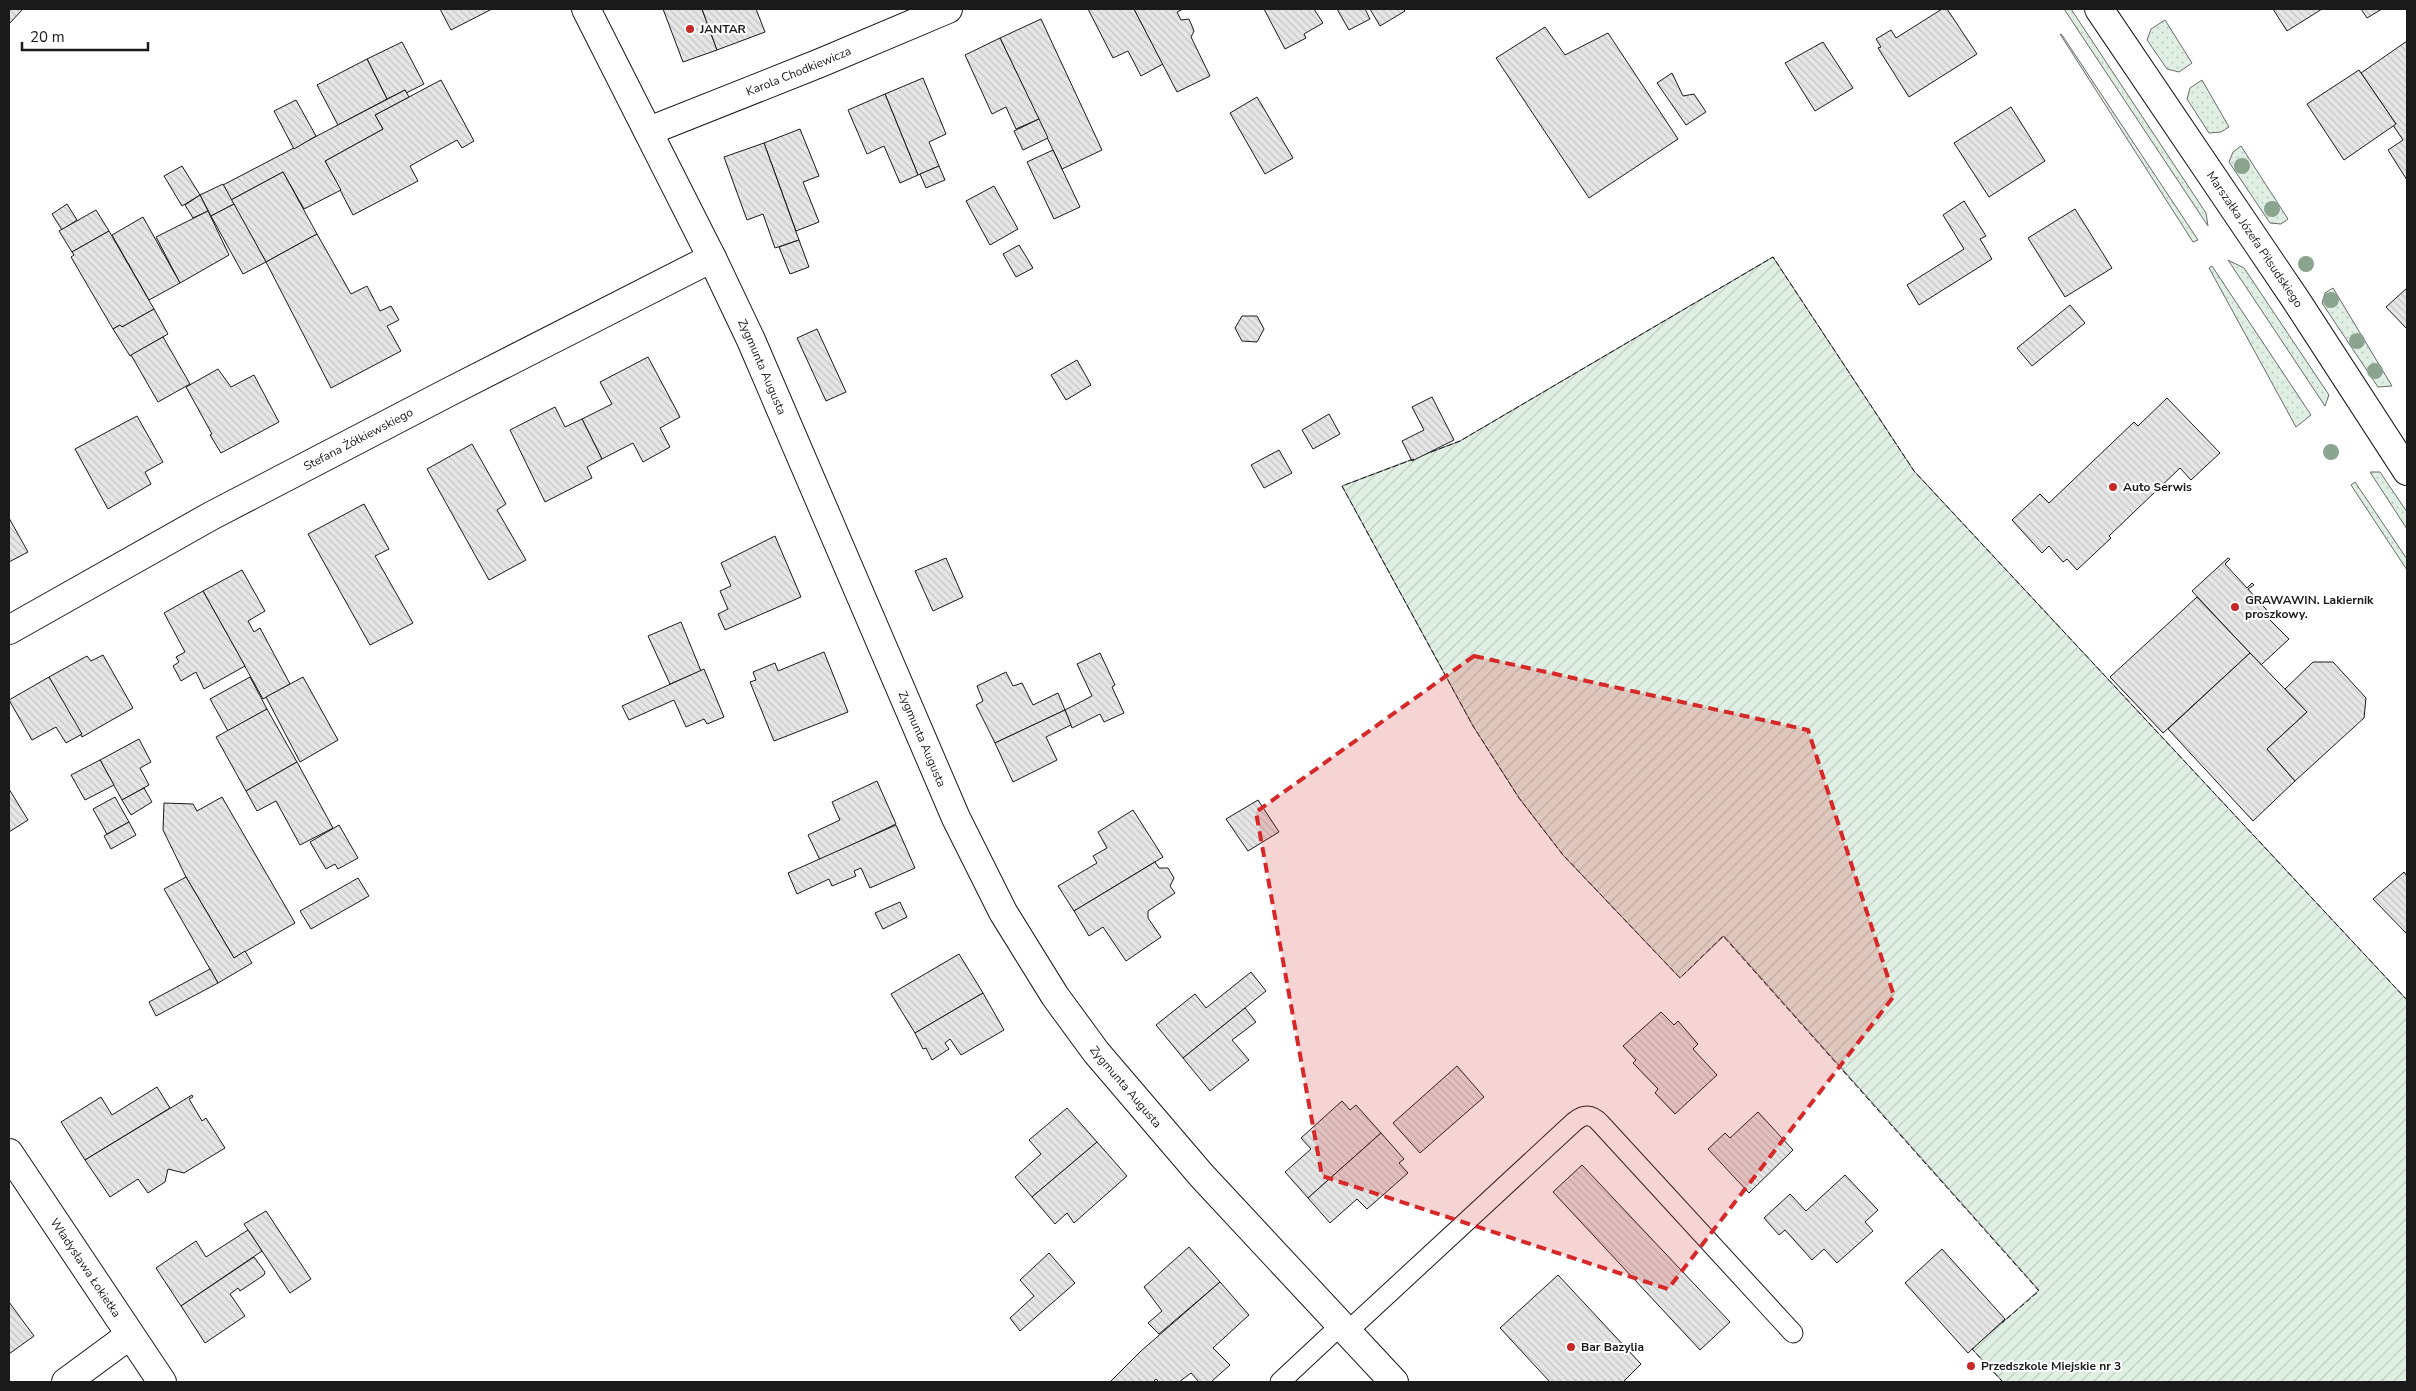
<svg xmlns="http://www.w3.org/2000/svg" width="2416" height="1391" font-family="'Nunito Sans',sans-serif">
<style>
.grass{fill:url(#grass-dots);stroke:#6a6a6a}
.garden{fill:url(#garden-furrows);stroke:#6a6a6a}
.building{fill:url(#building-back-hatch);stroke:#1a1a1a}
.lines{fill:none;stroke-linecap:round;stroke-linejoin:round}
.lane-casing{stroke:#1a1a1a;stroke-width:21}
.street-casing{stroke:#1a1a1a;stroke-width:30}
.secondary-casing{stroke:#1a1a1a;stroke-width:30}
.lane{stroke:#fff;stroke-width:19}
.street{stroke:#fff;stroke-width:28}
.secondary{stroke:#fff;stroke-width:28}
.fence{stroke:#1a1a1a;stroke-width:1;stroke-dasharray:6 2.5;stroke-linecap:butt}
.tree{fill:#8aa48f}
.marked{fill:#d62828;fill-opacity:0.2;stroke:#d62828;stroke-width:4;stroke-dasharray:10 6;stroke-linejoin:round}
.poi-dot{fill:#c62828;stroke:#fff;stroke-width:2}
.labels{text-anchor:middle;stroke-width:4;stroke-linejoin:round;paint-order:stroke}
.poi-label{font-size:12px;font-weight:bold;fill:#1a1a1a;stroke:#fff;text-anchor:start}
.street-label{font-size:12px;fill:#1a1a1a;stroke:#fff}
</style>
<defs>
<pattern id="grass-dots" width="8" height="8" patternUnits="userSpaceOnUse" patternTransform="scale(1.25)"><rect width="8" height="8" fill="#e0efe3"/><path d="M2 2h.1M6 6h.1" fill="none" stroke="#c0ccc2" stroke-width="1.8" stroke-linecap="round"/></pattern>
<pattern id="garden-furrows" width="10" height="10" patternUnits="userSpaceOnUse" patternTransform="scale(1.25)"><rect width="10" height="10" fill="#e0efe3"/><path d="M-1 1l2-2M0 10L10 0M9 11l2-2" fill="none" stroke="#c0ccc2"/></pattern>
<pattern id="building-back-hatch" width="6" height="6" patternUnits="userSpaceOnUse" patternTransform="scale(1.25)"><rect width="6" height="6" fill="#e6e6e6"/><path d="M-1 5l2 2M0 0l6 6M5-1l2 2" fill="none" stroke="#c5c5c5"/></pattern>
</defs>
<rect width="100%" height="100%" fill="#fff"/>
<g class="grass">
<polygon points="2064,9 2071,9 2206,213 2208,226"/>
<polygon points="2165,20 2192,63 2179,72 2167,69 2147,40 2151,29"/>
<polygon points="2060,34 2062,35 2198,240 2193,242"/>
<polygon points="2202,80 2229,127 2221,132 2209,133 2187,99 2190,88"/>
<polygon points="2241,146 2288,219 2281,224 2270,223 2229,162 2233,152"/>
<polygon points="2228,260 2244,268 2329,395 2325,406"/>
<polygon points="2212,266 2311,415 2296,427 2209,268"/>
<polygon points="2333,288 2392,386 2378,387 2322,303 2325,293"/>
<polygon points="2370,472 2380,472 2407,512 2407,529"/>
<polygon points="2355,482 2407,559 2407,570 2351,485"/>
</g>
<polygon class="garden" points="1773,257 1914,471 2407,1000 2407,1382 2003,1382 1972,1349 2039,1290 1724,936 1680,978 1563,855 1519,798 1473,726 1342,486 1460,441"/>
<g class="building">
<polygon points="9,9 23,9 9,24"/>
<polygon points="440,9 492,9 451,30"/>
<polygon points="663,9 702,9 717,50 683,62"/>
<polygon points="702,9 756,9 765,32 717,50"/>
<polygon points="1088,9 1134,9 1163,64 1141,76 1128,51 1113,58"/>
<polygon points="1134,9 1183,9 1177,12 1181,20 1189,19 1194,31 1191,37 1210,76 1177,92"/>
<polygon points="1264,9 1314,9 1323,23 1304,34 1306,38 1285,49"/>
<polygon points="1337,9 1365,9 1370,19 1349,30"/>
<polygon points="1370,9 1403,9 1405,11 1380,26"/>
<polygon points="1942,9 1947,9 1977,54 1909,97 1878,48 1881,47 1876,39 1891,30 1896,38"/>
<polygon points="2273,9 2322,9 2287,31"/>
<polygon points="2361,9 2382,9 2367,18"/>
<polygon points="1041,19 1102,150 1062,169 1000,38"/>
<polygon points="1545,27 1565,55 1608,33 1678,139 1589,198 1496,58"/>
<polygon points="1000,38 1039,119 1016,129 1006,107 992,114 965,55"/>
<polygon points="2407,41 2407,180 2388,150 2403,140 2393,125 2396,124 2361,73"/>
<polygon points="402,42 424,84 406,93 405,90 387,99 367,59"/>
<polygon points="1823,42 1853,88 1815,111 1785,63"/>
<polygon points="367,59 387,99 338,125 317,85"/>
<polygon points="2359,70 2396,124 2344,160 2307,104"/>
<polygon points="1672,73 1683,96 1694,94 1706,112 1686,125 1657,83"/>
<polygon points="923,78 946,134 929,142 939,166 918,175 885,94"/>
<polygon points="441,80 474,141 462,148 457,140 410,166 418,181 353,215 325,161 383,129 375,115"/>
<polygon points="405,90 409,97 375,115 383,129 325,161 341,190 304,209 283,172 231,200 223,185"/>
<polygon points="885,94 918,175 900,183 884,146 867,154 848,110"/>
<polygon points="1257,97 1293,158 1265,174 1230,113"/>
<polygon points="296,100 316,136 294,149 274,111"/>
<polygon points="2011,107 2045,161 1989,197 1954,143"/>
<polygon points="1039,119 1048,138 1023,150 1014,131"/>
<polygon points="800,129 819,176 803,182 819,222 796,231 764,143"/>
<polygon points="764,143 799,240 775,248 763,214 747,220 724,157"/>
<polygon points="1053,150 1080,207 1054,219 1027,162"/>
<polygon points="182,166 200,195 182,206 164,176"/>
<polygon points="939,166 945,180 926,188 920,174"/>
<polygon points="283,172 317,234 266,262 231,200"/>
<polygon points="223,184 234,204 211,216 200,195"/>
<polygon points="994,186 1018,229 990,245 966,201"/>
<polygon points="200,195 208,211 193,218 185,205"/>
<polygon points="1964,201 1986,236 1980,239 1992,259 1919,305 1907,285 1964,249 1943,215"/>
<polygon points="67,204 77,220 62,230 52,214"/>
<polygon points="234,204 266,262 243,274 211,216"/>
<polygon points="2075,209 2112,268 2065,297 2028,238"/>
<polygon points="96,210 109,231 72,252 59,231"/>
<polygon points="208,211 229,255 180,283 156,237"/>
<polygon points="143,217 180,283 149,300 112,235"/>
<polygon points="109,231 154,309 122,327 120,325 113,329 71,257 74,255 72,252"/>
<polygon points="317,234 351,294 367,286 380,311 391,306 399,320 387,326 401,351 331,388 266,262"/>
<polygon points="799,240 809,267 790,274 779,247"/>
<polygon points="1019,245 1033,268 1016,277 1003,254"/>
<polygon points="2407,288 2407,329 2386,307"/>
<polygon points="2070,305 2085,323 2032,366 2017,348"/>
<polygon points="154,309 168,334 130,356 113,329 120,325 122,327"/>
<polygon points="1242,316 1257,316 1264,329 1257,342 1242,341 1235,328"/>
<polygon points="817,329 846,392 826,401 797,338"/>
<polygon points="163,337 190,384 158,402 131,355"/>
<polygon points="648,357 680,417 660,428 670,447 643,462 633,443 602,459 582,419 612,404 600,382"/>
<polygon points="1077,360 1091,385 1066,400 1051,375"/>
<polygon points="218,369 231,387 254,375 279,422 221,453 210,435 212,434 186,387"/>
<polygon points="1432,397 1454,440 1412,461 1402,441 1424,430 1412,407"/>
<polygon points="2167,398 2220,453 2191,480 2180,468 2109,536 2111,538 2077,570 2067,559 2063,562 2049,546 2042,553 2012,520 2040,494 2049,503 2134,422 2138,426"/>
<polygon points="555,407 565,427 582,419 602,459 587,467 592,478 545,502 510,430"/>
<polygon points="1329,414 1340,434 1313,449 1302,430"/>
<polygon points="137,416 163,462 145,472 151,484 108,509 75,449"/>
<polygon points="472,444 506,504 497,510 526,560 489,580 427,469"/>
<polygon points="1279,450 1292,473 1264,488 1251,465"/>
<polygon points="364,504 389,549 375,556 413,623 370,645 308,534"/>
<polygon points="9,518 28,552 9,562"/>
<polygon points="775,536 801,597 725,630 718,614 728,609 720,591 731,586 721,563"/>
<polygon points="946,558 963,597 933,611 915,571"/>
<polygon points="2228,558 2230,559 2225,564 2247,588 2252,583 2254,585 2248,589 2273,617 2270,620 2289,639 2261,665 2192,591"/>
<polygon points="242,570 265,611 248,621 254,632 260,628 290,684 263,699 203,591"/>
<polygon points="203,591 245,666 204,689 196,672 181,681 173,666 179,662 176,657 185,652 164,613"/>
<polygon points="2197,597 2250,653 2163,733 2110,677"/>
<polygon points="681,622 701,671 670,684 648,636"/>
<polygon points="824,652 848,712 774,741 750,682 756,680 753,672 775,663 778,671"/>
<polygon points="1100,653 1115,685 1112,687 1124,713 1104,722 1100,714 1072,728 1065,710 1092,696 1077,664"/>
<polygon points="2250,653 2307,712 2267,749 2295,781 2253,821 2168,729"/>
<polygon points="103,655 133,708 82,737 49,677 87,656 91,661"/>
<polygon points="2313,662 2333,662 2366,698 2364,718 2295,781 2267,749 2307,712 2285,689"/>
<polygon points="704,669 724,717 707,724 704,719 686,727 674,700 629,720 622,706"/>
<polygon points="1006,672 1013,686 1022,683 1033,705 1058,693 1065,710 995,743 976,705 983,701 977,686"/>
<polygon points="49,677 82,734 66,743 56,727 32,740 9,700"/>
<polygon points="250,677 267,709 228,731 210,699"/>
<polygon points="303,677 338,740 300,762 266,697"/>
<polygon points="267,709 297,762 246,791 216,737"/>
<polygon points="1065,710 1071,725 1046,737 1057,760 1013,782 995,743"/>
<polygon points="139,739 151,762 140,768 149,785 122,800 100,760"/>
<polygon points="100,760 114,785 85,800 71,775"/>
<polygon points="297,762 333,828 300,845 276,801 257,811 246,791"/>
<polygon points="877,781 896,824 820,860 808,835 840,820 832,802"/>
<polygon points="144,788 152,802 131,815 122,800"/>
<polygon points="9,789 28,820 9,832"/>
<polygon points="115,797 129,822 107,834 93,809"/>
<polygon points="222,797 295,923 234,958 186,877 163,830 164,803 193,804 197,811"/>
<polygon points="1258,800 1279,832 1248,851 1226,819"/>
<polygon points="1133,810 1163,857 1074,911 1058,886 1097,863 1093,856 1107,848 1098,832"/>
<polygon points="129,822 136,835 111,849 104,836"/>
<polygon points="339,825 358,858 338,869 335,864 326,869 310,842"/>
<polygon points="896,825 915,868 870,888 861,868 854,871 856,876 832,886 829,879 797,894 788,873"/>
<polygon points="1155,862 1159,868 1168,868 1174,878 1170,886 1175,893 1148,911 1148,918 1161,937 1126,961 1103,927 1089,936 1074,911"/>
<polygon points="2404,872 2407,876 2407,934 2373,899"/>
<polygon points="186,877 234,958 245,951 252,963 218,983 164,889"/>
<polygon points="358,878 369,896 311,929 300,911"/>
<polygon points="900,902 907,917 883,929 875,913"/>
<polygon points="959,954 983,993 915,1033 891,994"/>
<polygon points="210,969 218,983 156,1016 149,1002"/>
<polygon points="1251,972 1266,991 1183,1058 1156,1025 1195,994 1206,1008"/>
<polygon points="983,993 1004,1030 961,1055 950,1039 945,1043 949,1049 932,1060 926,1048 923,1049 915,1033"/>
<polygon points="1245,1008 1256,1022 1232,1040 1249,1060 1210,1091 1183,1058"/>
<polygon points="1661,1012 1674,1025 1678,1021 1698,1044 1693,1049 1717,1075 1675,1114 1655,1093 1658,1089 1633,1063 1636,1060 1623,1046"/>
<polygon points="1457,1066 1484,1097 1420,1153 1393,1123"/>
<polygon points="157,1087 170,1108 85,1160 61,1122 101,1097 112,1115"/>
<polygon points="192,1095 193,1097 189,1099 202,1121 206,1118 225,1148 184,1173 168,1169 165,1182 148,1193 138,1179 110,1197 85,1160"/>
<polygon points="1342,1101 1350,1110 1356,1105 1381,1133 1308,1198 1285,1172 1311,1149 1301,1138"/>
<polygon points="1067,1108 1097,1142 1032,1197 1015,1177 1041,1154 1029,1140"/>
<polygon points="1758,1112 1793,1150 1749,1193 1708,1149 1725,1133 1730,1138"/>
<polygon points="1381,1133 1404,1159 1399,1163 1408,1173 1367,1209 1357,1199 1330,1223 1308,1198"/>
<polygon points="1097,1142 1127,1176 1074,1223 1067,1213 1055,1224 1032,1197"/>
<polygon points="1582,1165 1730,1322 1700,1350 1553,1192"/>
<polygon points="1845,1175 1878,1210 1865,1222 1873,1231 1837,1263 1824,1249 1812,1260 1785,1230 1779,1235 1764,1218 1790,1194 1806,1211"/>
<polygon points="266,1211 311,1279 290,1293 244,1224"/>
<polygon points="248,1230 262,1251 181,1306 156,1268 196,1241 206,1257"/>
<polygon points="1189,1247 1220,1282 1159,1334 1148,1323 1162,1311 1144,1287"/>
<polygon points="1942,1249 2005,1319 1968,1353 1905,1283"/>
<polygon points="1049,1253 1075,1283 1020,1331 1010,1318 1034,1296 1020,1280"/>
<polygon points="254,1257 265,1272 264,1275 240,1291 238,1288 230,1294 245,1316 205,1343 181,1306"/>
<polygon points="1558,1275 1641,1364 1623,1382 1550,1382 1500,1328"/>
<polygon points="1220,1282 1249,1315 1213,1348 1230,1365 1211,1382 1199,1382 1191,1373 1179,1382 1159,1382 1156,1379 1153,1382 1110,1382 1141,1351"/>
<polygon points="9,1302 34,1336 9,1354"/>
</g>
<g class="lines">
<defs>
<g id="lane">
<path d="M 1348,1331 L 1574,1122 C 1585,1113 1592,1114 1601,1124 L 1793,1333"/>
<polyline points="1280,1382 1341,1325"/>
</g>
<g id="street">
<path id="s1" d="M 586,9 L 712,258 L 751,340 L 956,818 L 1003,912 L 1055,996 L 1096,1052 L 1202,1176 L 1394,1382"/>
<path id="s2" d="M 649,131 L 820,63 L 948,9"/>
<path id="s3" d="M 9,630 L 211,516 L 447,393 L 712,258"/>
<path id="s4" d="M 9,1153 L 162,1382"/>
<polyline points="66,1382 130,1335"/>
</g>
<g id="secondary">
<path id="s5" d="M 2099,9 L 2296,300 L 2407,471"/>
</g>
</defs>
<use href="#lane" class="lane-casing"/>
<use href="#street" class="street-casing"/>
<use href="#secondary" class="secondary-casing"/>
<use href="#lane" class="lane"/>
<use href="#street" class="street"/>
<use href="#secondary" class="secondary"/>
<g class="fence">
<polyline points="1431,452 1460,441 1773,257 1914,471 2407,1000"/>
<polyline points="1414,459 1342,486 1473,726 1519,798 1563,855 1680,978 1723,936 2039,1291 2002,1323"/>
<polyline points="1974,1348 1972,1349 2003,1382"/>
</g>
</g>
<g class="tree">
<circle cx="2242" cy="166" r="8"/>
<circle cx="2272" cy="209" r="8"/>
<circle cx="2306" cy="264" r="8"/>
<circle cx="2331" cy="300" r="8"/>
<circle cx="2357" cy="341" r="8"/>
<circle cx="2375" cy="371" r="8"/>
<circle cx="2331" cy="452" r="8"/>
</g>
<path class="marked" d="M 1474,656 L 1808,730 L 1894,996 L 1668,1289 L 1322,1176 L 1256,812 Z"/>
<g class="poi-dot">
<circle cx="690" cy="29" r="5"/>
<circle cx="2113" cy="487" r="5"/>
<circle cx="2235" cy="607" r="5"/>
<circle cx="1571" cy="1347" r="5"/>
<circle cx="1971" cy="1366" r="5"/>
</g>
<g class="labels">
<g class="poi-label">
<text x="700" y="33">JANTAR</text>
<text x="2123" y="491">Auto Serwis</text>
<text x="2245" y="604">GRAWAWIN. Lakiernik<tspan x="2245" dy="14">proszkowy.</tspan></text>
<text x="1581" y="1351">Bar Bazylia</text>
<text x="1981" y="1370">Przedszkole Miejskie nr 3</text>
</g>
<g class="street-label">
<text dy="4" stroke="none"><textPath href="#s2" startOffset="161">Karola Chodkiewicza</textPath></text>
<text dy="4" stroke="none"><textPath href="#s5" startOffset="278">Marszałka Józefa Piłsudskiego</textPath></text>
<text dy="4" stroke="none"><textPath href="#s1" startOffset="399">Zygmunta Augusta</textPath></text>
<text dy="4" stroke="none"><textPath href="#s3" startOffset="398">Stefana Żółkiewskiego</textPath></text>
<text dy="4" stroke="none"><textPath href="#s1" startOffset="804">Zygmunta Augusta</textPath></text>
<text dy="4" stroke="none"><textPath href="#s1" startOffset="1209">Zygmunta Augusta</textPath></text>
<text dy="4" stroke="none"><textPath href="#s4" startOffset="138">Władysława Łokietka</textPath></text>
</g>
</g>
<rect width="2416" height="1391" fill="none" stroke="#1a1a1a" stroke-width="20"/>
<path d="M22 42v8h126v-8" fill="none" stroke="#1a1a1a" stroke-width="2.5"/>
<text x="30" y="42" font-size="15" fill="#1a1a1a" stroke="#ffffff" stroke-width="4" paint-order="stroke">20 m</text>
</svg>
